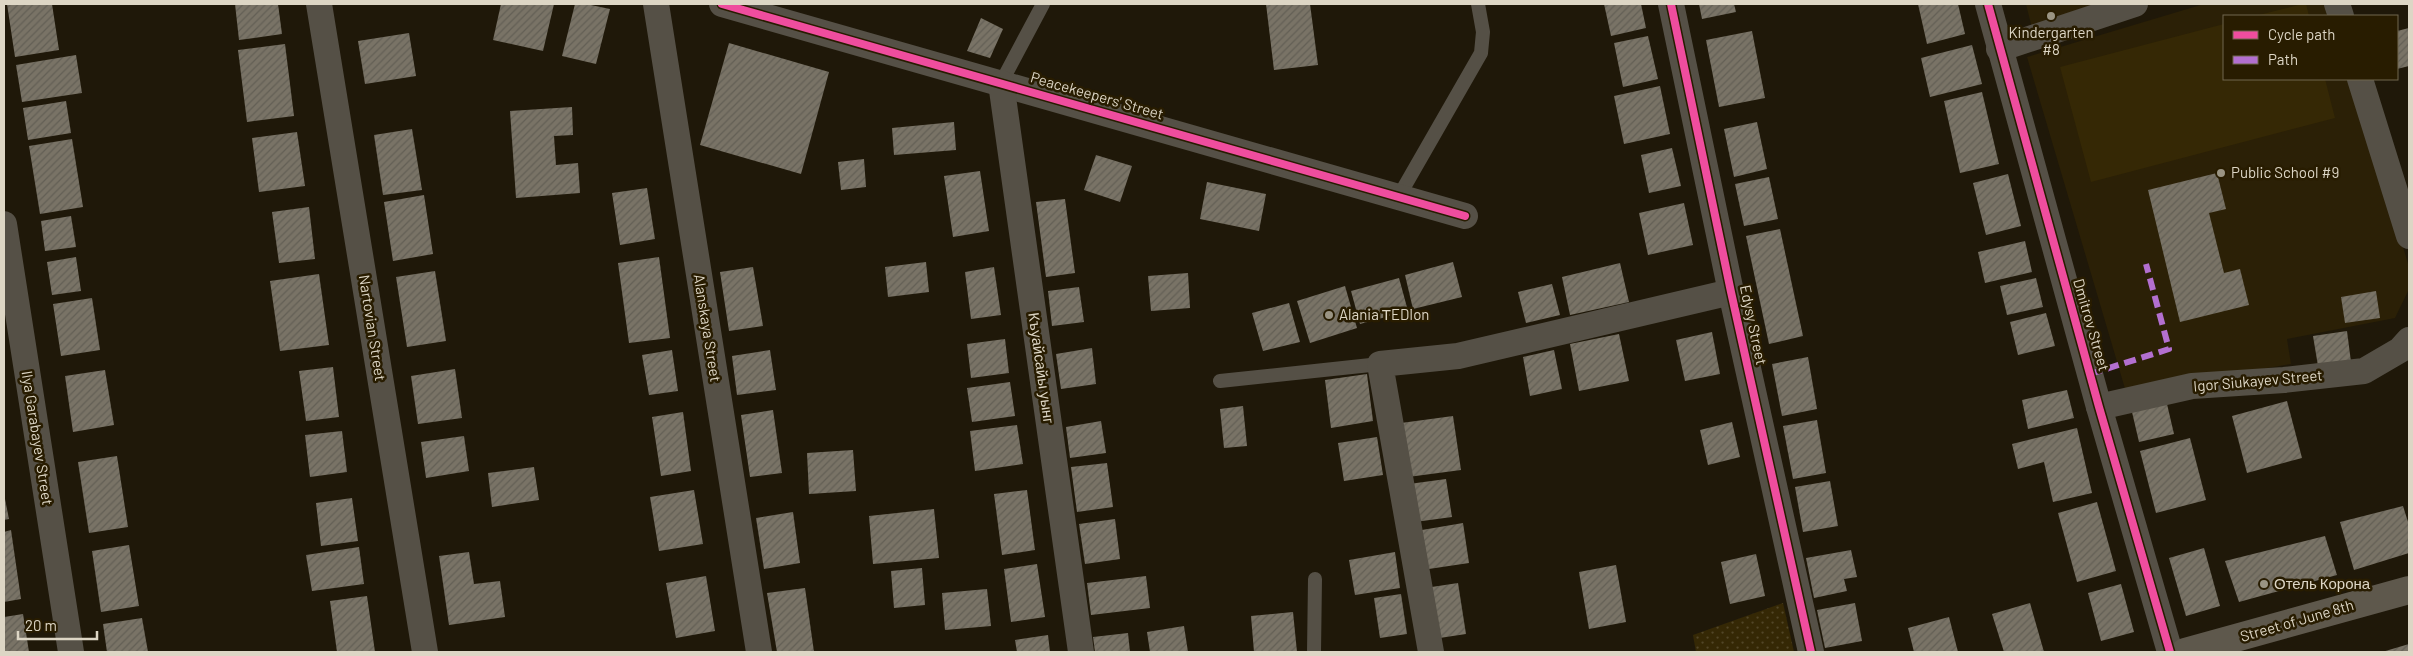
<svg xmlns="http://www.w3.org/2000/svg" width="2413" height="656" font-family="Barlow,sans-serif">
<style>
.built{fill:#2b2006}
.grass{fill:#352805}
.park{fill:url(#park-dots)}
.building{fill:url(#building-hatch)}
.lines{fill:none;stroke-linecap:round;stroke-linejoin:round}
.service{stroke:#555046;stroke-width:14}
.minor{stroke:#555046;stroke-width:26}
.trunk{stroke:#5e584c;stroke-width:28}
.quiet{stroke:#b36fd0;stroke-width:6;stroke-dasharray:12 6;stroke-linecap:butt}
.cycleway-casing{stroke:#281c00;stroke-width:11}
.cycleway{stroke:#ef4d9e;stroke-width:8}
.poi-dot{fill:#9a9483;stroke:#281c00;stroke-width:2}
.labels{text-anchor:middle;stroke-width:5;stroke-linejoin:round;paint-order:stroke}
.poi-label{font-size:15px;fill:#ddd6c5;stroke:#281c00;text-anchor:start}
.street-label{font-size:15px;fill:#ddd6c5;stroke:#281c00}
</style>
<defs>
<pattern id="park-dots" width="8" height="8" patternUnits="userSpaceOnUse" patternTransform="scale(1.25)"><rect width="8" height="8" fill="#352805"/><path d="M2 2h.1M6 6h.1" fill="none" stroke="#524628" stroke-width="1.8" stroke-linecap="round"/></pattern>
<pattern id="building-hatch" width="6" height="6" patternUnits="userSpaceOnUse" patternTransform="scale(1.25)"><rect width="6" height="6" fill="#797366"/><path d="M-1 1l2-2M0 6l6-6M5 7l2-2" fill="none" stroke="#635f55"/></pattern>
</defs>
<rect width="100%" height="100%" fill="#1f1809"/>
<g class="built">
<polygon points="2026,4 2112,4 2032,28"/>
<polygon points="2204,4 2331,4 2335,16 2224,16 2224,79 2353,79 2409,267 2409,289 2395,318 2287,339 2291,364 2126,392 2027,57"/>
</g>
<g class="grass">
<polygon points="2303,4 2306,4 2309,16 2255,16"/>
<polygon points="2224,24 2224,79 2325,79 2335,118 2091,182 2060,67"/>
</g>
<polygon class="park" points="1783,603 1794,652 1696,652 1693,635"/>
<g class="building">
<polygon points="7,4 52,4 59,50 15,57"/>
<polygon points="235,4 278,4 282,34 239,40"/>
<polygon points="501,4 554,4 543,51 493,40"/>
<polygon points="575,4 586,4 610,9 596,64 562,56"/>
<polygon points="1266,4 1310,4 1318,65 1274,70"/>
<polygon points="1604,4 1641,4 1646,28 1611,36"/>
<polygon points="1699,4 1734,4 1736,12 1702,19"/>
<polygon points="1918,4 1958,4 1965,34 1927,44"/>
<polygon points="981,18 1003,29 990,58 967,51"/>
<polygon points="2409,28 2409,66 2397,69 2397,31"/>
<polygon points="1752,31 1765,98 1719,107 1706,40"/>
<polygon points="409,33 416,76 365,84 358,41"/>
<polygon points="1648,36 1658,79 1623,87 1614,43"/>
<polygon points="729,43 829,72 801,174 700,145"/>
<polygon points="285,44 294,116 247,122 238,50"/>
<polygon points="1972,45 1982,84 1930,97 1921,58"/>
<polygon points="76,55 82,93 22,102 16,65"/>
<polygon points="1660,86 1670,134 1624,144 1614,96"/>
<polygon points="1982,92 1999,164 1960,173 1944,101"/>
<polygon points="66,101 71,133 28,140 23,108"/>
<polygon points="572,107 573,135 554,136 556,165 578,163 580,193 516,198 510,111"/>
<polygon points="954,122 956,150 894,155 892,128"/>
<polygon points="1757,122 1767,169 1734,177 1724,129"/>
<polygon points="412,129 422,190 383,195 374,135"/>
<polygon points="297,132 305,186 259,192 252,138"/>
<polygon points="72,139 83,207 40,214 29,146"/>
<polygon points="1672,148 1681,186 1649,193 1641,155"/>
<polygon points="1096,155 1132,166 1120,202 1084,190"/>
<polygon points="864,159 866,187 841,190 838,162"/>
<polygon points="980,171 989,231 953,237 944,176"/>
<polygon points="2217,173 2226,209 2209,213 2224,273 2240,269 2249,305 2180,322 2148,190"/>
<polygon points="2008,174 2021,226 1986,235 1973,183"/>
<polygon points="1769,177 1778,219 1744,226 1735,184"/>
<polygon points="1207,182 1266,194 1259,231 1200,219"/>
<polygon points="647,188 655,239 620,245 612,193"/>
<polygon points="424,195 433,254 393,261 384,202"/>
<polygon points="1065,199 1075,273 1046,277 1036,202"/>
<polygon points="1684,203 1693,245 1648,255 1639,213"/>
<polygon points="309,207 315,259 279,263 272,212"/>
<polygon points="71,216 76,247 45,251 41,221"/>
<polygon points="1780,229 1803,336 1769,344 1746,236"/>
<polygon points="2025,241 2032,272 1985,283 1978,252"/>
<polygon points="76,257 81,291 52,295 47,262"/>
<polygon points="659,257 670,338 629,343 618,263"/>
<polygon points="926,262 929,292 888,297 885,267"/>
<polygon points="1453,262 1462,297 1413,309 1405,275"/>
<polygon points="1620,263 1629,302 1570,315 1562,277"/>
<polygon points="753,267 763,326 729,331 720,272"/>
<polygon points="994,267 1001,315 971,319 965,272"/>
<polygon points="435,271 446,341 407,347 396,277"/>
<polygon points="1188,273 1190,308 1151,311 1148,276"/>
<polygon points="319,274 329,345 280,351 270,281"/>
<polygon points="1399,278 1408,311 1360,324 1351,291"/>
<polygon points="2036,278 2043,307 2007,315 2000,286"/>
<polygon points="1552,284 1560,315 1526,323 1518,292"/>
<polygon points="1345,286 1357,328 1310,343 1297,301"/>
<polygon points="1079,287 1084,322 1052,326 1048,291"/>
<polygon points="2376,291 2380,318 2345,323 2341,297"/>
<polygon points="92,298 100,350 61,356 53,304"/>
<polygon points="1289,303 1300,342 1263,351 1252,313"/>
<polygon points="2046,313 2055,346 2018,355 2010,322"/>
<polygon points="2347,331 2351,362 2318,366 2313,336"/>
<polygon points="1712,332 1720,374 1685,381 1676,340"/>
<polygon points="1619,334 1629,381 1579,391 1570,344"/>
<polygon points="1005,339 1009,373 971,378 967,344"/>
<polygon points="1092,348 1096,384 1061,389 1056,354"/>
<polygon points="672,350 678,391 649,395 642,355"/>
<polygon points="770,350 776,390 737,395 732,356"/>
<polygon points="1554,350 1562,389 1530,396 1523,357"/>
<polygon points="1808,357 1817,409 1782,416 1772,364"/>
<polygon points="333,367 339,417 306,421 299,371"/>
<polygon points="455,369 462,418 418,424 411,376"/>
<polygon points="105,370 114,425 73,432 65,376"/>
<polygon points="1367,374 1373,421 1331,428 1325,380"/>
<polygon points="1010,382 1015,416 972,422 967,388"/>
<polygon points="2067,390 2074,418 2028,429 2022,400"/>
<polygon points="2287,401 2302,458 2247,473 2232,416"/>
<polygon points="2167,404 2174,434 2139,442 2132,412"/>
<polygon points="1243,406 1247,446 1224,448 1220,409"/>
<polygon points="773,410 782,473 750,477 741,415"/>
<polygon points="683,412 691,471 661,476 652,417"/>
<polygon points="1453,416 1461,470 1408,477 1401,423"/>
<polygon points="1817,420 1826,473 1793,479 1783,426"/>
<polygon points="1101,421 1106,453 1070,458 1066,427"/>
<polygon points="1732,422 1740,457 1708,465 1700,430"/>
<polygon points="1017,425 1023,464 975,471 970,431"/>
<polygon points="2077,428 2092,493 2053,502 2044,462 2018,469 2012,444"/>
<polygon points="342,431 347,472 310,477 305,435"/>
<polygon points="464,436 469,471 426,478 421,442"/>
<polygon points="1377,437 1383,475 1344,481 1338,443"/>
<polygon points="2190,438 2206,500 2156,513 2140,451"/>
<polygon points="853,450 856,491 809,494 807,453"/>
<polygon points="117,456 128,527 89,533 78,462"/>
<polygon points="1107,463 1113,507 1077,512 1071,467"/>
<polygon points="534,467 539,500 492,507 488,473"/>
<polygon points="1446,479 1452,517 1415,522 1409,484"/>
<polygon points="1830,481 1838,526 1803,532 1795,487"/>
<polygon points="694,490 703,544 659,551 650,497"/>
<polygon points="1027,490 1035,550 1002,555 994,494"/>
<polygon points="4,494 9,519 4,520"/>
<polygon points="352,498 358,541 321,546 316,503"/>
<polygon points="2097,502 2116,571 2077,582 2058,513"/>
<polygon points="2403,506 2409,525 2409,553 2354,570 2340,522"/>
<polygon points="934,509 939,558 873,564 869,516"/>
<polygon points="793,512 800,563 764,569 756,518"/>
<polygon points="1115,519 1120,559 1085,564 1079,524"/>
<polygon points="1463,523 1469,563 1422,570 1416,531"/>
<polygon points="11,530 21,599 4,602 4,532"/>
<polygon points="2325,536 2337,575 2239,602 2225,561"/>
<polygon points="129,545 139,606 101,612 92,551"/>
<polygon points="359,547 364,584 312,591 306,555"/>
<polygon points="2204,548 2220,606 2186,616 2169,558"/>
<polygon points="1851,550 1857,577 1844,579 1847,591 1814,598 1806,558"/>
<polygon points="469,552 474,584 500,581 505,617 449,625 439,556"/>
<polygon points="1395,552 1400,588 1355,595 1349,560"/>
<polygon points="1756,554 1765,596 1730,604 1721,562"/>
<polygon points="1037,564 1045,617 1011,622 1004,569"/>
<polygon points="1616,565 1626,622 1589,629 1579,572"/>
<polygon points="922,568 925,605 894,608 891,571"/>
<polygon points="706,576 715,631 676,638 666,583"/>
<polygon points="1146,576 1150,608 1091,615 1087,583"/>
<polygon points="1458,583 1466,634 1433,639 1425,588"/>
<polygon points="2121,584 2134,632 2101,641 2088,593"/>
<polygon points="805,588 814,652 777,652 767,593"/>
<polygon points="987,589 991,626 945,630 942,593"/>
<polygon points="1401,594 1407,634 1380,638 1374,598"/>
<polygon points="367,596 375,652 337,652 330,601"/>
<polygon points="1855,603 1862,641 1825,648 1817,610"/>
<polygon points="2030,603 2044,652 2004,652 1992,614"/>
<polygon points="1293,612 1297,652 1254,652 1251,616"/>
<polygon points="23,614 29,652 4,652 4,617"/>
<polygon points="1949,617 1958,652 1914,652 1908,628"/>
<polygon points="142,618 148,652 107,652 103,624"/>
<polygon points="1184,626 1188,652 1150,652 1147,632"/>
<polygon points="1128,633 1130,652 1095,652 1093,637"/>
<polygon points="1048,635 1050,652 1017,652 1015,640"/>
<polygon points="2409,644 2409,652 2382,652"/>
</g>
<g class="lines">
<g class="service">
<polyline points="1001,83 1043,4"/>
<polyline points="1399,196 1481,53 1483,32 1478,4"/>
<polyline points="1220,381 1380,364"/>
<polyline points="1314,652 1315,579"/>
</g>
<g class="minor">
<polyline points="319,4 425,652"/>
<polyline points="656,4 759,652"/>
<polyline points="722,4 1465,216"/>
<polyline points="1671,4 1731,292 1811,652"/>
<polyline points="1988,4 2099,407 2170,652"/>
<polyline points="2337,4 2341,16"/>
<polyline points="1999,49 2135,4"/>
<polyline points="2360,79 2409,236"/>
<polyline points="1001,83 1081,652"/>
<polyline points="4,224 71,652"/>
<polyline points="2099,407 2192,386 2284,380 2364,371 2400,350 2409,340"/>
<polyline points="1431,652 1380,364 1458,356 1731,292"/>
</g>
<polyline class="trunk" points="2185,652 2409,590"/>
<polyline class="quiet" points="2090,374 2169,349 2146,264"/>
<defs>
<g id="cycleway">
<polyline points="722,4 1465,216"/>
<polyline points="1671,4 1731,292 1811,652"/>
<polyline points="1988,4 2099,407 2170,652"/>
</g>
</defs>
<use href="#cycleway" class="cycleway-casing"/>
<use href="#cycleway" class="cycleway"/>
</g>
<g class="poi-dot">
<circle cx="2051" cy="16" r="5"/>
<circle cx="2221" cy="173" r="5"/>
<circle cx="1329" cy="315" r="5"/>
<circle cx="2264" cy="584" r="5"/>
</g>
<g class="labels">
<g class="poi-label">
<text x="2051" y="38" text-anchor="middle">Kindergarten<tspan x="2051" dy="17">#8</tspan></text>
<text x="2231" y="178">Public School #9</text>
<text x="1339" y="320">Alania ТEDIon</text>
<text x="2274" y="589">Отель Корона</text>
</g>
<g class="street-label">
<text transform="translate(1097 96) rotate(16)" y="5">Peacekeepers' Street</text>
<text transform="translate(1753 325) rotate(78)" y="5">Edysy Street</text>
<text transform="translate(2091 325) rotate(74)" y="5">Dmitrov Street</text>
<text transform="translate(372 328) rotate(81)" y="5">Nartovian Street</text>
<text transform="translate(707 328) rotate(81)" y="5">Alanskaya Street</text>
<text transform="translate(1041 368) rotate(82)" y="5">Къуайсайы уынг</text>
<text transform="translate(2258 381) rotate(-5)" y="5">Igor Siukayev Street</text>
<text transform="translate(37 438) rotate(81)" y="5">Ilya Garabayev Street</text>
<text transform="translate(2297 621) rotate(-16)" y="5">Street of June 8th</text>
</g>
</g>
<rect width="2413" height="656" fill="none" stroke="#ddd6c5" stroke-width="10"/>
<rect x="2223" y="15" width="175" height="65" fill="#281c00" stroke="#70664f"/>
<rect x="2233" y="31" width="25" height="8" fill="#ef4d9e" stroke="#70664f"/>
<text x="2268" y="40" font-size="15" fill="#ddd6c5">Cycle path</text>
<rect x="2233" y="56" width="25" height="8" fill="#b36fd0" stroke="#70664f"/>
<text x="2268" y="65" font-size="15" fill="#ddd6c5">Path</text>
<path d="M18 631v8h79v-8" fill="none" stroke="#ddd6c5" stroke-width="2.5"/>
<text x="25" y="631" font-size="15" fill="#ddd6c5" stroke="#281c00" stroke-width="4" paint-order="stroke">20 m</text>
</svg>
